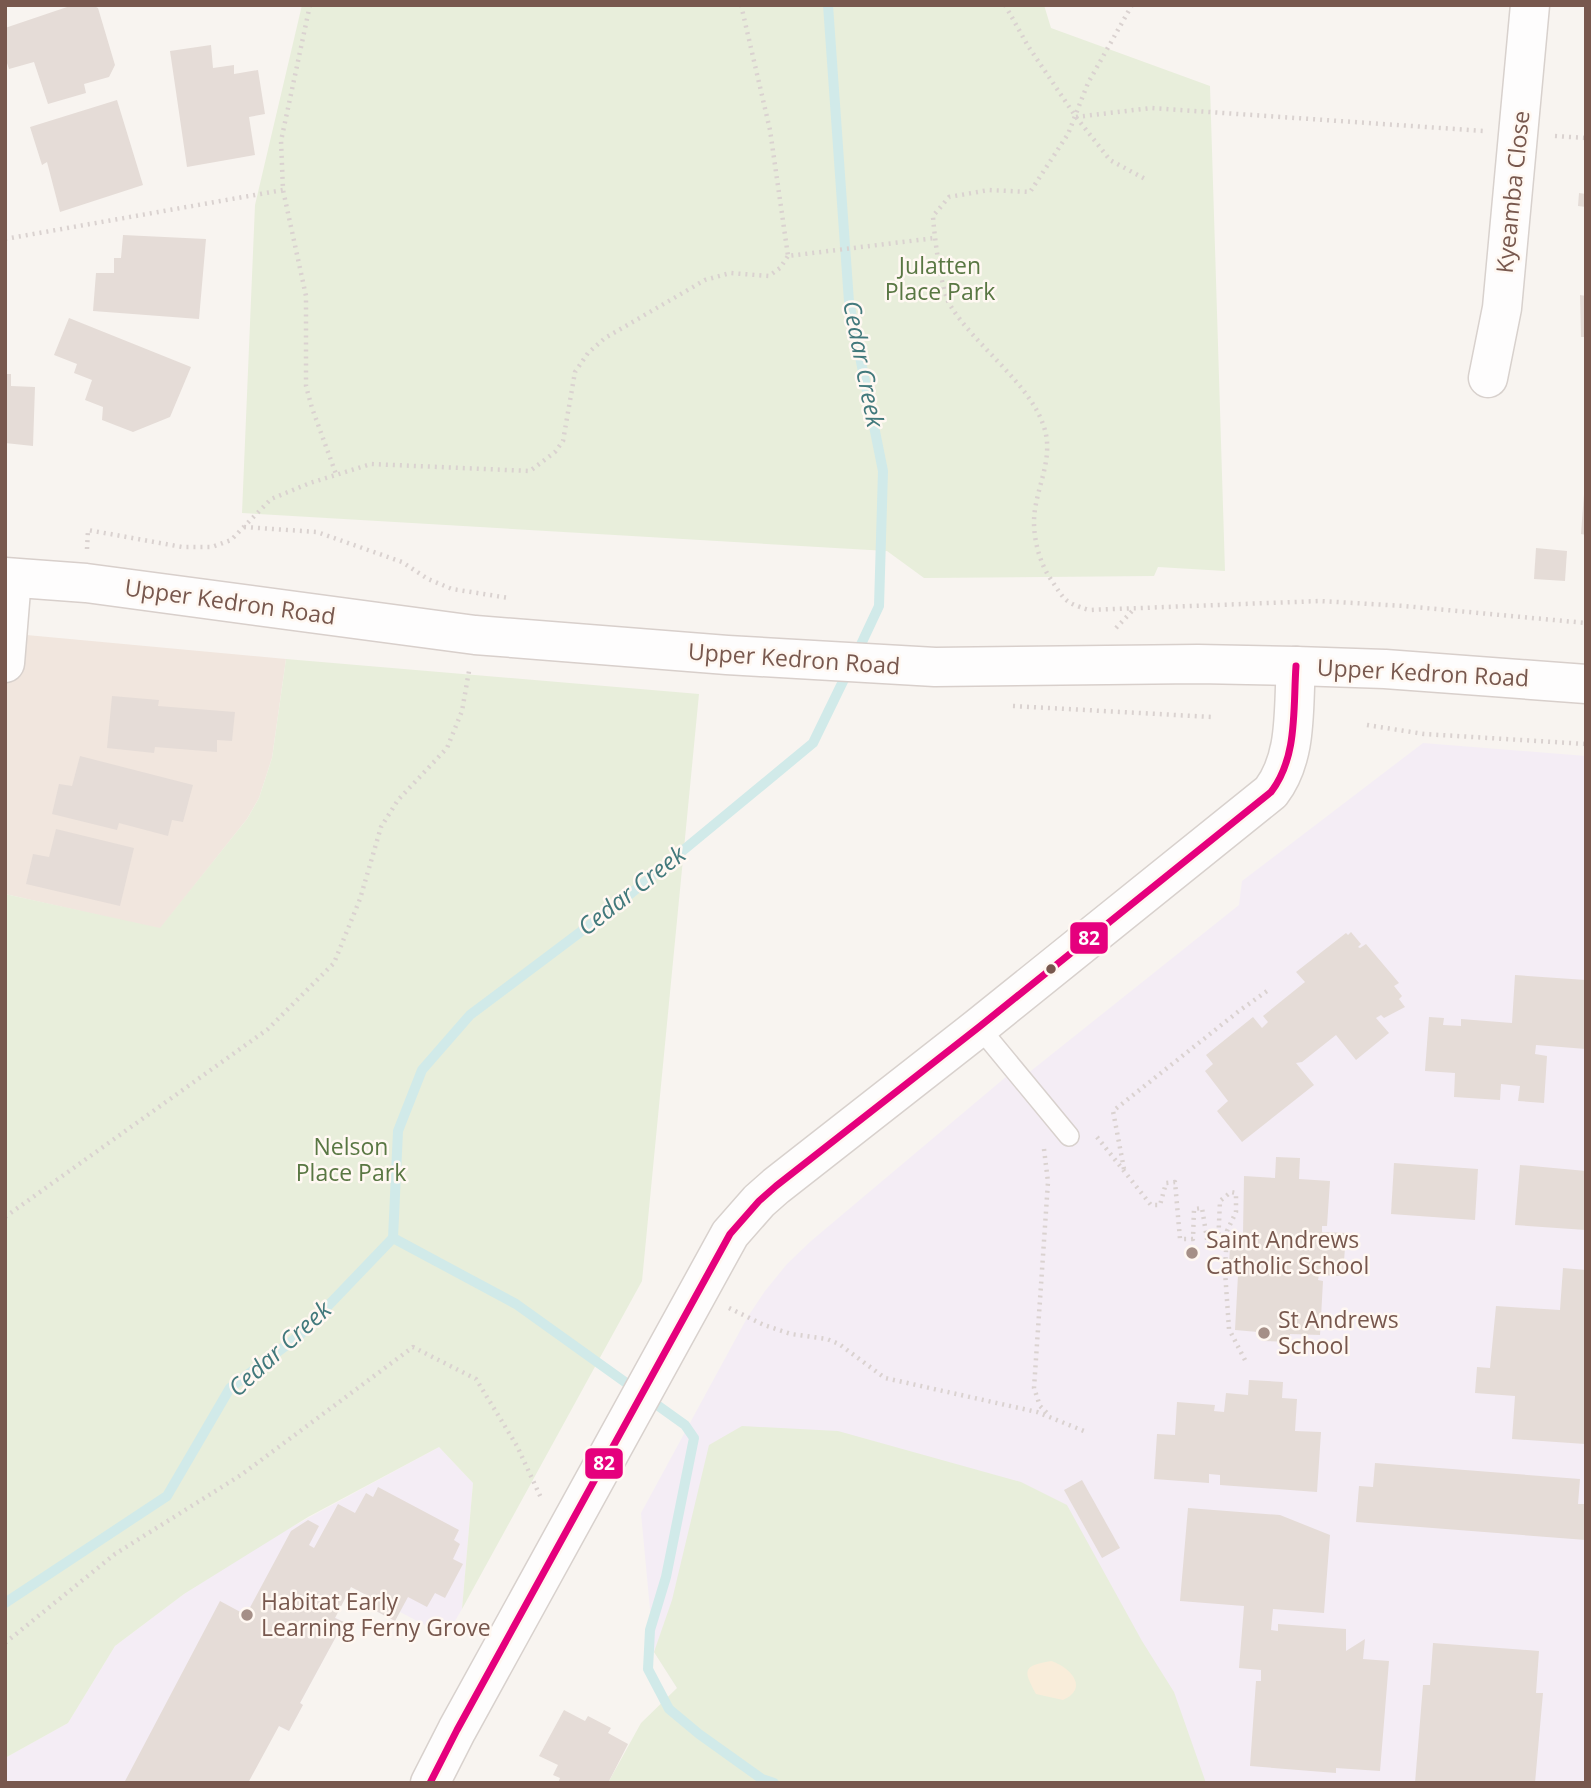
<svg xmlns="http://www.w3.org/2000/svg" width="1591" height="1788" font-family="'Open Sans',sans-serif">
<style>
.residential{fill:#f1e6de}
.education{fill:#f4edf5}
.green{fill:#e8eedb}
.sand{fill:#f9edda}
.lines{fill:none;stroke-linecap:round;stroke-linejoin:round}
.stream{stroke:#d1eae9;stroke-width:10}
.building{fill:#e5dcd7}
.service-casing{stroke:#d8d1cd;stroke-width:22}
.minor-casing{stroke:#d8d1cd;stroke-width:41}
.tertiary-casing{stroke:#d8d1cd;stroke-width:41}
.secondary-casing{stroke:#d8cfcb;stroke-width:41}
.path{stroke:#dad2d0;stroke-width:4.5;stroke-dasharray:2 5;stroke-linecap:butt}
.service{stroke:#fefdfd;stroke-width:19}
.minor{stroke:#fefdfd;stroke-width:38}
.tertiary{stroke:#fefdfd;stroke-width:38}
.secondary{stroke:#fefdfd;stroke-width:38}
.bus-1-casing{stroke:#fff8f2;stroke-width:12}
.bus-1{stroke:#e5007d;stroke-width:7}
.bus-dot{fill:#78584e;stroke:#fff8f2;stroke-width:2.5}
.poi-dot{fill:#a58f87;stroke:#fff8f2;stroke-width:2.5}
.labels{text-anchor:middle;stroke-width:5;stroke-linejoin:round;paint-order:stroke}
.street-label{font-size:23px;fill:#78584e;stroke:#fff8f2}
.park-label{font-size:23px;fill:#597743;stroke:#fff8f2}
.poi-label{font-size:23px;fill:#78584e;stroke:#fff8f2;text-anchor:start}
.water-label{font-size:24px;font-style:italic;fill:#42797c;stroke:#fff8f2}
.line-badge{stroke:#fff8f2;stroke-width:2.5}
.badge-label{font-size:19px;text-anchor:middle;font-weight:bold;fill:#fff}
</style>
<rect width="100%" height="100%" fill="#f8f4f0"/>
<polygon class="residential" points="5,633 286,659 272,758 259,798 247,819 160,929 5,894"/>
<g class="education">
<polygon points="1423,743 1586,756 1586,1783 876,1783 677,1688 654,1652 641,1513 747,1318 765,1291 787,1264 811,1241 1019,1066 1027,1074 1239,905 1242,881"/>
<polygon points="439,1447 473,1483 462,1609 446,1636 400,1612 395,1621 374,1610 378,1601 351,1587 335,1617 344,1622 300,1703 303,1705 289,1731 278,1726 248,1783 5,1783 5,1758 68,1723 115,1646 184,1594 277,1535"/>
</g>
<g class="green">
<polygon points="302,5 1044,5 1051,28 1210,86 1225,571 1158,567 1154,576 924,578 887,551 242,513 255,205"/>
<polygon points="286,659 699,694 642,1281 462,1609 473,1483 439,1447 308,1517 184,1594 115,1646 68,1723 5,1758 5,894 160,928 247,819 259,798 272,758"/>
<polygon points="742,1426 838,1431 1021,1482 1067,1505 1142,1641 1174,1692 1206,1783 608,1783 641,1723 677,1688 654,1652 672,1600 709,1445"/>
</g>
<path class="sand" d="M 1051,1661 C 1070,1667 1090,1688 1063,1700 L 1036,1694 C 1024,1671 1021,1666 1051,1661 Z"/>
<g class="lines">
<g class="stream">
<polyline points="828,5 849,302 883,471 879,606 856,655"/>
<polyline points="393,1238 516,1304 685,1425 694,1438 666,1577 650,1630 648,1669 669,1709 699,1734 762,1779 774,1783"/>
<polyline points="5,1603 167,1496 230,1388 300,1335 393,1238 398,1131 422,1070 470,1015 623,900 813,743 849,669"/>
</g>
</g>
<g class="building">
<polygon points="73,5 92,5 98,8 115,65 109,77 84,84 86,93 48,104 34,62 9,69 5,57 5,28"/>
<polygon points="211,45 213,68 234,65 234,74 258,70 265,114 249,117 255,155 187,167 170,51"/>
<polygon points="117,100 143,185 60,212 47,162 42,165 30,127"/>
<polygon points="1579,193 1586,194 1586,207 1578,206"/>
<polygon points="123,235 206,239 199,319 93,311 96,273 114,273 114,258 121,258"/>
<polygon points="1580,295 1586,296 1586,337 1581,337"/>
<polygon points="69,318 191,367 170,417 133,432 102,420 103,407 85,400 92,380 74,373 77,364 54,355"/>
<polygon points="5,374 11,374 11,386 35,387 33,446 5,443"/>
<polygon points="1584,494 1586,494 1586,535 1581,534"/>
<polygon points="1536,548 1567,551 1565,581 1534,579"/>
<polygon points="112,696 159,700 158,706 235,712 232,741 217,740 217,752 155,747 154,753 107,748"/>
<polygon points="80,756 193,785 183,822 172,820 168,836 119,823 117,830 52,814 59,784 72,786"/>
<polygon points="56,829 134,848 120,906 26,884 33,854 49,857"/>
<polygon points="1351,932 1361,944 1358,947 1360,948 1366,944 1399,983 1394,986 1402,996 1399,999 1405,1007 1384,1018 1381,1015 1376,1018 1389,1033 1356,1060 1336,1035 1302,1062 1296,1063 1314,1085 1242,1142 1217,1111 1228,1101 1205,1071 1213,1064 1206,1055 1253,1017 1262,1028 1268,1022 1263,1016 1305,982 1296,972 1346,933 1348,935"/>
<polygon points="1515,975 1586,980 1586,1049 1536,1045 1535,1054 1547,1056 1544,1103 1518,1101 1520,1086 1501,1084 1500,1100 1454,1097 1455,1073 1425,1071 1429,1017 1444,1018 1443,1025 1461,1026 1461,1019 1512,1023"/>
<polygon points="1276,1157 1300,1158 1299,1179 1330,1181 1327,1226 1322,1226 1322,1232 1346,1233 1343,1276 1319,1275 1318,1280 1323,1281 1320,1335 1290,1334 1290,1342 1262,1341 1262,1336 1258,1336 1258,1332 1235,1330 1238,1275 1240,1274 1241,1263 1229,1263 1231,1232 1243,1233 1244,1176 1275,1178"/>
<polygon points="1394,1163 1478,1169 1475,1220 1391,1214"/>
<polygon points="1520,1165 1586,1171 1586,1230 1515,1225"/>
<polygon points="1563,1268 1586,1270 1585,1444 1512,1439 1515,1396 1475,1393 1477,1367 1490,1368 1496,1306 1560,1310"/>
<polygon points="1249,1380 1283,1382 1282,1398 1297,1399 1295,1431 1321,1432 1317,1492 1220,1485 1220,1475 1209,1474 1209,1483 1154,1479 1157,1434 1175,1435 1177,1402 1215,1405 1214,1411 1224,1412 1226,1393 1248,1395"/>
<polygon points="1375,1463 1580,1479 1578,1504 1586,1504 1586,1540 1356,1522 1359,1486 1373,1487"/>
<polygon points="1082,1480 1120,1548 1102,1558 1064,1490"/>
<polygon points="378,1487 459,1530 454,1540 460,1544 453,1559 463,1564 445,1598 435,1593 427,1607 408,1597 395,1621 374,1610 378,1601 351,1587 335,1618 344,1622 300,1703 303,1705 289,1731 279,1726 248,1783 124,1783 220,1601 246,1615 291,1531 308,1520 319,1526 309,1545 314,1548 338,1504 355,1513 366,1493 373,1497"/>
<polygon points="1188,1508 1280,1515 1330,1535 1324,1613 1273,1609 1271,1630 1278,1631 1278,1624 1346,1629 1346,1651 1365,1639 1363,1659 1389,1661 1380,1771 1336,1768 1336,1773 1250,1766 1256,1681 1261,1681 1261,1670 1239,1668 1244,1606 1180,1601"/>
<polygon points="1433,1643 1539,1651 1536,1693 1543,1693 1535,1783 1415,1783 1423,1685 1430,1685"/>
<polygon points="564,1710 585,1721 588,1716 611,1728 608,1733 628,1744 608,1783 558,1783 560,1778 553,1775 558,1765 539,1756"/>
</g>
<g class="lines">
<defs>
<polyline id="service" points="979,1027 1069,1136"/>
<g id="minor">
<polyline points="1488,378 1502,308 1530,5"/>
<polyline points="5,663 12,578"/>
</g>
<path id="tertiary" d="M 430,1783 L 457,1730 L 730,1234 L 759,1201 L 776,1186 L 979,1027 L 1271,792 C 1298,757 1293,708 1296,666"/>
<polyline id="secondary" points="5,577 86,583 475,635 727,655 935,667 1198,664 1296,666 1385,669 1586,684"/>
</defs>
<use href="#service" class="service-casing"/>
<use href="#minor" class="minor-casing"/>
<use href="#tertiary" class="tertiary-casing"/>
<use href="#secondary" class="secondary-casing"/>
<g class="path">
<polyline points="310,5 281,141 283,190 306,296 306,386 312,408 336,474"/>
<polyline points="741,5 770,130 788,256 935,238"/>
<polyline points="1005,5 1028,46 1076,117 1110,160 1147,180"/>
<path d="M 1132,5 L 1088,83 L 1068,134 L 1030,192 L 989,190 L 949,197 L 933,216 C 934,234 941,291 950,305 C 975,346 1030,383 1044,427 C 1055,460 1034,490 1034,522 C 1034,541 1040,563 1050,578 C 1065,600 1063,602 1089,610 L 1320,601 L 1404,606 L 1586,623"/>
<polyline points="1076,117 1151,108 1484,131"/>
<polyline points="1555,136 1586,138"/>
<polyline points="5,239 283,190"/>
<polyline points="244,527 317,532 402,562 428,579 452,589 509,598"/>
<polyline points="87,549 88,530 182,547 212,547 231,540 271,499 310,483 371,464 530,471 555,452 563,441 575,372 588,353 605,338 705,280 730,273 769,276 780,268 788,256"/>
<polyline points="1116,628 1134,609"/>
<polyline points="1013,706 1212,717"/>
<polyline points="1367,725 1424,734 1586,744"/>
<polyline points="1097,1137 1151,1205 1160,1205 1166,1183 1175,1182 1180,1239 1193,1239 1194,1209 1202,1208 1208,1245 1218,1245 1220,1201 1231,1192 1236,1193 1236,1212 1227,1231 1225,1271 1229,1329 1247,1364"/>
<polyline points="1044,1149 1048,1182 1034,1388 1040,1406 1049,1415"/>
<polyline points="1124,1169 1113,1111 1239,1011 1267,991"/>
<polyline points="5,1217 268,1029 334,963 360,899 381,827 398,800 447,748 462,711 469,671"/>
<polyline points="729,1308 764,1325 791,1334 827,1339 839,1344 885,1378 1037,1412 1084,1431"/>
<polyline points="5,1643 115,1554 241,1475 413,1347 476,1379 517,1446 542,1500"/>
</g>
<use href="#service" class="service"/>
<use href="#minor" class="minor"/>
<use href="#tertiary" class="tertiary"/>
<use href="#secondary" class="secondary"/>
<defs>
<path id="bus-1" d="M 430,1783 L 457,1730 L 730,1234 L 759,1201 L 776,1186 L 979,1027 L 1271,792 C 1298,757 1293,708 1296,666"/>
</defs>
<use href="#bus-1" class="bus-1-casing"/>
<use href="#bus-1" class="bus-1"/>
</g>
<circle class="bus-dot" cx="1051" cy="969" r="6"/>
<g class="poi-dot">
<circle cx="1192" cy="1253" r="7"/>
<circle cx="1264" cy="1333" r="7"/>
<circle cx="247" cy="1615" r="7"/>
</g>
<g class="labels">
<g class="street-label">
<text transform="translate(1513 192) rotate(-84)" y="8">Kyeamba Close</text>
<text transform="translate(230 602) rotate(8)" y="8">Upper Kedron Road</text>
<text transform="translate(794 659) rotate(4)" y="8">Upper Kedron Road</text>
<text transform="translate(1423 673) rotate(3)" y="8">Upper Kedron Road</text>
</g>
<g class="park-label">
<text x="940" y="274">Julatten<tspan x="940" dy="26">Place Park</tspan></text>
<text x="351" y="1155">Nelson<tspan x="351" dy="26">Place Park</tspan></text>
</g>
<g class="poi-label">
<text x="1206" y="1248">Saint Andrews<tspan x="1206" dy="26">Catholic School</tspan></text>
<text x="1278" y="1328">St Andrews<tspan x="1278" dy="26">School</tspan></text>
<text x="261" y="1610">Habitat Early<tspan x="261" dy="26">Learning Ferny Grove</tspan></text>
</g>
<g class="water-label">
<text transform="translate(863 364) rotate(79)" y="8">Cedar Creek</text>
<text transform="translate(632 891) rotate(-38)" y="8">Cedar Creek</text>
<text transform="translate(280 1349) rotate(-42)" y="8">Cedar Creek</text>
</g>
</g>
<g class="line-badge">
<rect x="1069" y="921" width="40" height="34" rx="7" fill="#e5007d"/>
<rect x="584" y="1447" width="40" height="33" rx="7" fill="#e5007d"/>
</g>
<g class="badge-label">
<text x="1089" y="945">82</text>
<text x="604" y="1470">82</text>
</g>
<rect width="1591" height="1788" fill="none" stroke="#78584e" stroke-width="14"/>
</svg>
